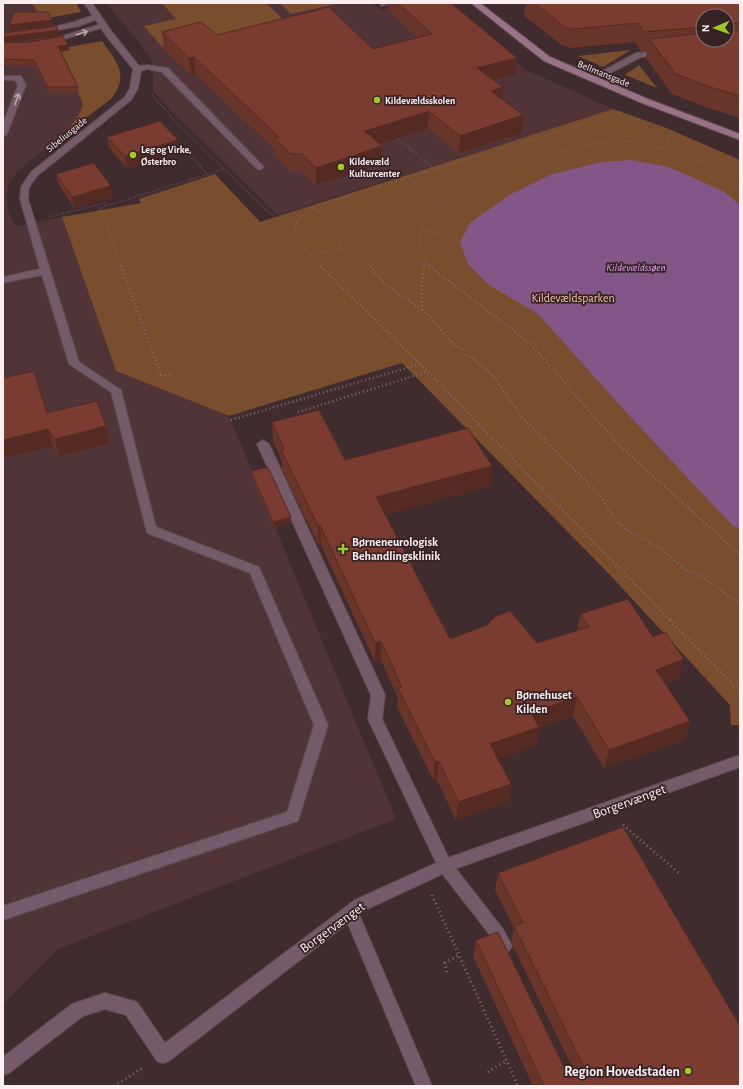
<svg xmlns="http://www.w3.org/2000/svg" width="743" height="1089" font-family="'Alegreya Sans',sans-serif">
<style>
.built{fill:#503438}
.green{fill:#794d2e}
.water{fill:#825787}
.lines{fill:none;stroke-linecap:round;stroke-linejoin:round}
.lane-casing{stroke:#5e4a4d;stroke-width:2}
.street-casing{stroke:#5e4a4d;stroke-width:2}
.secondary-casing{stroke:#5e4a4d;stroke-width:2}
.path-far2{stroke:#806d70;stroke-width:1.5;stroke-dasharray:0.5 2;stroke-linecap:butt}
.path-far1{stroke:#806d70;stroke-width:2.5;stroke-dasharray:1 3;stroke-linecap:butt}
.path{stroke:#806d70;stroke-width:3;stroke-dasharray:1 3.5;stroke-linecap:butt}
.lane{fill:#755b69;fill-rule:evenodd}
.street{fill:#755b69;fill-rule:evenodd}
.secondary{fill:#9b7187;fill-rule:evenodd}
.wall{fill:#69342a;fill-rule:evenodd}
.shaded-wall{fill:#552a22}
.building{fill:#7a3c31;stroke:#552a22}
.oneway{stroke:#b9a5ad}
.poi-dot{fill:#a3c927;stroke:#362125;stroke-width:1.5}
.labels{text-anchor:middle;stroke-width:3.5;stroke-linejoin:round;paint-order:stroke}
.far-street-label{font-size:10px;fill:#fdeff1;stroke:#362125}
.far-poi-label{font-size:10px;font-weight:bold;fill:#fdeff1;stroke:#362125;text-anchor:start}
.far-water-label{font-size:11px;font-style:italic;fill:#e4a5eb;stroke:#362125}
.park-label{font-size:12px;fill:#f9c7a7;stroke:#362125}
.poi-label{font-size:12px;font-weight:bold;fill:#fdeff1;stroke:#362125;text-anchor:start}
.near-street-label{font-size:14px;fill:#fdeff1;stroke:#362125}
.near-poi-label{font-size:14px;font-weight:bold;fill:#fdeff1;stroke:#362125;text-anchor:end}
</style>
<rect width="100%" height="100%" fill="#402b2e"/>
<g class="built">
<polygon points="3,3 32,3 42,19 83,104 80,113 72,125 17,172 9,184 6,198 8,212 16,226 62,217 116,371 229,416 396,819 58,949 3,1004"/>
<polygon points="106,3 371,3 381,10 413,3 442,3 526,70 613,109 278,215 172,112 153,91 153,62 147,52"/>
</g>
<g class="green">
<polygon points="32,3 76,3 81,12 42,19"/>
<polygon points="162,3 266,3 286,22 213,44 205,37 162,47 144,26 176,19"/>
<polygon points="280,3 340,3 291,14"/>
<path d="M 102,41 C 117,63 130,75 111,99 L 40,152 C 57,138 77,126 83,104 L 58,49 Z"/>
<polygon points="631,50 603,67 578,56"/>
<polygon points="639,65 657,88 625,75"/>
<polygon points="613,109 664,127 740,160 740,725 731,725 730,705 611,576 402,363 229,416 116,371 62,217 141,203 139,199 215,174 260,222"/>
</g>
<polygon class="water" points="631,160 669,167 723,191 740,205 740,528 733,526 625,411 538,314 489,285 468,264 460,242 470,223 509,195 552,174 602,162"/>
<g class="lines">
<defs>
<g id="lane">
<polygon points="381,3 391,3 381,6"/>
<polygon points="97,14 100,14 100,18 79,26 42,33 38,31 74,22"/>
<polygon points="101,24 108,26 48,44 44,42"/>
<polygon points="107,33 113,33 139,66 147,65 168,68 264,167 260,170 257,169 162,72 147,69 141,71 138,88 131,100 37,176 29,187 28,199 79,362 121,390 156,527 259,567 328,725 298,821 3,920 3,906 287,812 314,725 250,573 147,533 111,392 69,364 42,275 3,283 3,277 40,269 20,199 21,187 31,172 125,97 130,88 133,69 107,37"/>
<polygon points="3,76 21,76 26,85 7,134 3,137 3,123 18,85 15,80 3,80"/>
<polygon points="263,440 269,444 385,695 382,719 450,861 503,929 512,946 509,951 504,953 499,951 493,939 440,871 368,719 371,695 257,444"/>
<polygon points="351,905 356,907 432,1086 416,1086 343,912 346,907"/>
<polygon points="105,993 137,1002 169,1049 171,1055 169,1061 163,1063 157,1061 126,1015 105,1009 83,1016 9,1073 3,1075 3,1057 72,1004"/>
</g>
<g id="street">
<polygon points="84,3 92,3 114,35 113,37 107,37"/>
<polygon points="663,51 667,53 666,55 641,57 595,81 588,79 636,53"/>
<polygon points="740,755 740,767 449,871 365,910 169,1061 163,1063 157,1061 155,1055 157,1049 355,900 445,859"/>
</g>
<polygon id="secondary" points="471,3 480,3 550,57 648,99 740,134 740,140 642,103 544,61"/>
</defs>
<use href="#lane" class="lane-casing"/>
<use href="#street" class="street-casing"/>
<use href="#secondary" class="secondary-casing"/>
<g class="path-far2">
<polyline points="152,95 175,121 268,212 277,218 298,222"/>
<polyline points="395,136 434,169"/>
<polyline points="534,140 549,153"/>
<polyline points="177,141 208,175"/>
<polyline points="664,148 672,130"/>
<polyline points="409,177 434,205"/>
<path d="M 313,208 C 332,221 339,225 340,249 L 365,260 L 371,267"/>
<polyline points="49,217 105,203 108,205"/>
<polyline points="422,230 471,239"/>
<polyline points="310,255 340,249"/>
<polyline points="122,267 100,208 224,169"/>
<path d="M 321,267 L 302,246 L 295,231 C 296,216 309,210 322,204 L 621,112"/>
<polyline points="424,267 425,260"/>
<polyline points="429,267 421,252 420,237 425,220 434,205 470,184 507,168 549,154 599,143 633,141 689,156 740,178"/>
</g>
<g class="path-far1">
<polyline points="121,266 161,375 171,375"/>
<polyline points="320,266 420,364 671,621"/>
<polyline points="370,266 386,285 427,313 450,341 492,374 521,416 600,495 615,519 625,529 664,550 684,569 704,578 740,604"/>
<polyline points="429,266 531,344 620,446 740,555"/>
<polyline points="422,310 422,278 424,266"/>
<polyline points="298,412 427,372"/>
<polyline points="231,420 420,364"/>
</g>
<g class="path">
<polyline points="670,620 740,692"/>
<polyline points="623,825 679,873"/>
<polyline points="432,895 518,1086"/>
<polyline points="447,972 445,963 459,955"/>
<polyline points="488,1072 506,1061"/>
<polyline points="114,1086 144,1067"/>
</g>
<use href="#lane" class="lane"/>
<use href="#street" class="street"/>
<use href="#secondary" class="secondary"/>
</g>
<g class="wall">
<polygon points="388,3 451,3 517,58 516,74 493,80 502,99 522,133 459,153 428,128 380,144 382,164 316,185 302,172 292,172 275,155 275,150 195,74 191,75 164,49 162,32 217,35 373,49 418,38 388,10"/>
<path d="M 526,3 L 740,3 L 740,118 L 703,106 L 672,94 L 646,58 L 647,51 L 641,51 L 635,42 L 572,48 L 563,46 L 524,16 ZM 703,16 L 727,16 L 727,40 L 703,40 Z"/>
<polygon points="3,43 69,50 60,52 78,87 79,93 48,92 35,65 3,65"/>
<polygon points="107,137 180,151 127,168 109,148"/>
<polygon points="56,174 111,186 113,197 74,208 59,185"/>
<polygon points="47,413 106,426 110,443 59,456 53,446 3,458"/>
<polygon points="272,422 345,460 492,466 490,486 385,515 450,639 537,643 577,631 580,614 653,637 684,659 678,678 665,684 690,721 684,740 604,768 573,716 539,728 536,746 498,759 511,784 508,802 456,820 437,780 434,781 397,707 398,698 381,660 375,662 321,545 319,546 282,470 282,460 273,442"/>
<polygon points="251,471 291,523 274,528 252,477"/>
<polygon points="498,873 740,1086 533,1086 473,956 476,940 567,1073 575,1073 511,942 514,928 495,890"/>
</g>
<g class="shaded-wall">
<polygon points="52,20 54,26 10,31 9,25"/>
<polygon points="58,29 59,35 54,37 5,42 3,37"/>
<polygon points="68,45 69,50 59,52 58,46"/>
<polygon points="194,57 195,74 191,75 189,58"/>
<polygon points="517,58 516,74 476,85 477,68"/>
<polygon points="503,87 502,104 491,91"/>
<polygon points="429,111 428,128 365,149 365,131"/>
<polygon points="523,115 522,133 459,153 460,136"/>
<polygon points="178,140 180,151 127,168 125,156"/>
<polygon points="382,146 382,164 316,185 316,168"/>
<polygon points="3,162 7,177 3,186"/>
<polygon points="111,186 113,197 74,208 72,197"/>
<polygon points="106,426 110,443 59,456 55,439"/>
<polygon points="48,429 53,446 3,458 3,440"/>
<polygon points="492,466 490,486 376,517 376,497"/>
<polygon points="291,517 291,523 274,528 273,522"/>
<polygon points="320,525 321,545 319,546 318,526"/>
<polygon points="381,641 381,660 375,662 375,643"/>
<polygon points="684,659 678,678 651,690 656,670"/>
<polygon points="577,697 573,716 539,728 536,746 488,762 490,744 531,713"/>
<polygon points="690,721 684,740 604,768 609,750"/>
<polygon points="439,761 437,780 434,781 435,762"/>
<polygon points="511,784 508,802 456,820 458,802"/>
</g>
<g class="building">
<polygon points="398,3 451,3 517,58 477,68 503,87 491,91 523,115 460,136 429,111 365,131 382,146 316,168 302,154 291,154 274,138 279,137 194,57 189,58 162,32 201,22 217,35 329,7 373,49 432,34"/>
<polygon points="534,3 740,3 740,23 727,24 727,16 703,16 703,27 644,32 638,23 574,29 565,27"/>
<polygon points="14,12 48,12 52,20 9,25"/>
<polygon points="56,26 58,29 53,31 3,37 5,33"/>
<polygon points="740,30 740,96 707,86 676,74 649,39 703,33 703,40 727,40 727,31"/>
<polygon points="63,36 68,45 58,46 78,87 47,87 34,60 3,59 3,43 29,42"/>
<polygon points="160,121 178,140 125,156 107,137"/>
<polygon points="94,163 111,186 72,197 56,174"/>
<polygon points="34,371 47,413 97,401 106,426 55,439 48,429 3,440 3,378"/>
<polygon points="319,410 345,460 468,428 492,466 376,497 450,639 487,625 495,617 510,611 537,643 589,627 580,614 628,599 653,637 665,632 684,659 656,670 690,721 609,750 577,697 531,713 539,727 490,744 511,784 458,802 439,761 435,762 398,688 402,687 381,641 375,643 320,525 318,526 281,450 284,449 272,422"/>
<polygon points="268,467 291,517 273,522 251,471"/>
<polygon points="623,827 740,1026 740,1086 544,1086 476,940 498,932 567,1073 587,1073 514,926 523,923 498,873"/>
</g>
<defs><path id="oneway-shaft" d="M-6 0H5M1.5-3L5.5 0L1.5 3" fill="none" stroke-width="1.6" stroke-linecap="round" stroke-linejoin="round"/></defs>
<g class="oneway">
<use href="#oneway-shaft" transform="translate(82 33) rotate(-17)"/>
<use href="#oneway-shaft" transform="translate(17 99) rotate(-69)"/>
</g>
<g class="poi-dot">
<circle cx="377" cy="100" r="4"/>
<circle cx="133" cy="155" r="4"/>
<circle cx="341" cy="167" r="4"/>
<path d="M341 543h4v4h4v4h-4v4h-4v-4h-4v-4h4z"/>
<circle cx="508" cy="702" r="4"/>
<circle cx="688" cy="1071" r="4"/>
</g>
<g class="labels">
<g class="far-street-label">
<text transform="translate(604 73) rotate(22)" y="4">Bellmansgade</text>
<text transform="translate(66 134) rotate(-39)" y="4">Sibeliusgade</text>
</g>
<g class="far-poi-label">
<text x="385" y="104">Kildevældsskolen</text>
<text x="141" y="153">Leg og Virke,<tspan x="141" dy="12">Østerbro</tspan></text>
<text x="349" y="165">Kildevæld<tspan x="349" dy="12">Kulturcenter</tspan></text>
</g>
<g class="far-water-label">
<text x="636" y="271">Kildevældssøen</text>
</g>
<g class="park-label">
<text x="573" y="302">Kildevældsparken</text>
</g>
<g class="poi-label">
<text x="352" y="546">Børneneurologisk<tspan x="352" dy="14">Behandlingsklinik</tspan></text>
<text x="516" y="699">Børnehuset<tspan x="516" dy="14">Kilden</tspan></text>
</g>
<g class="near-street-label">
<text transform="translate(629 801) rotate(-20)" y="5">Borgervænget</text>
<text transform="translate(332 927) rotate(-36)" y="5">Borgervænget</text>
</g>
<g class="near-poi-label">
<text x="680" y="1076">Region Hovedstaden</text>
</g>
</g>
<rect width="743" height="1089" fill="none" stroke="#fdeff1" stroke-width="8"/>
<g transform="translate(715 28) rotate(268)"><circle r="19" fill="#362125" stroke="#867377"/>
<path d="M0-3L7 15L0 10L-7 15Z" fill="#a3c927"/>
<text y="-6" font-size="11" font-weight="bold" text-anchor="middle" fill="#fdeff1">N</text>
</g>
</svg>
